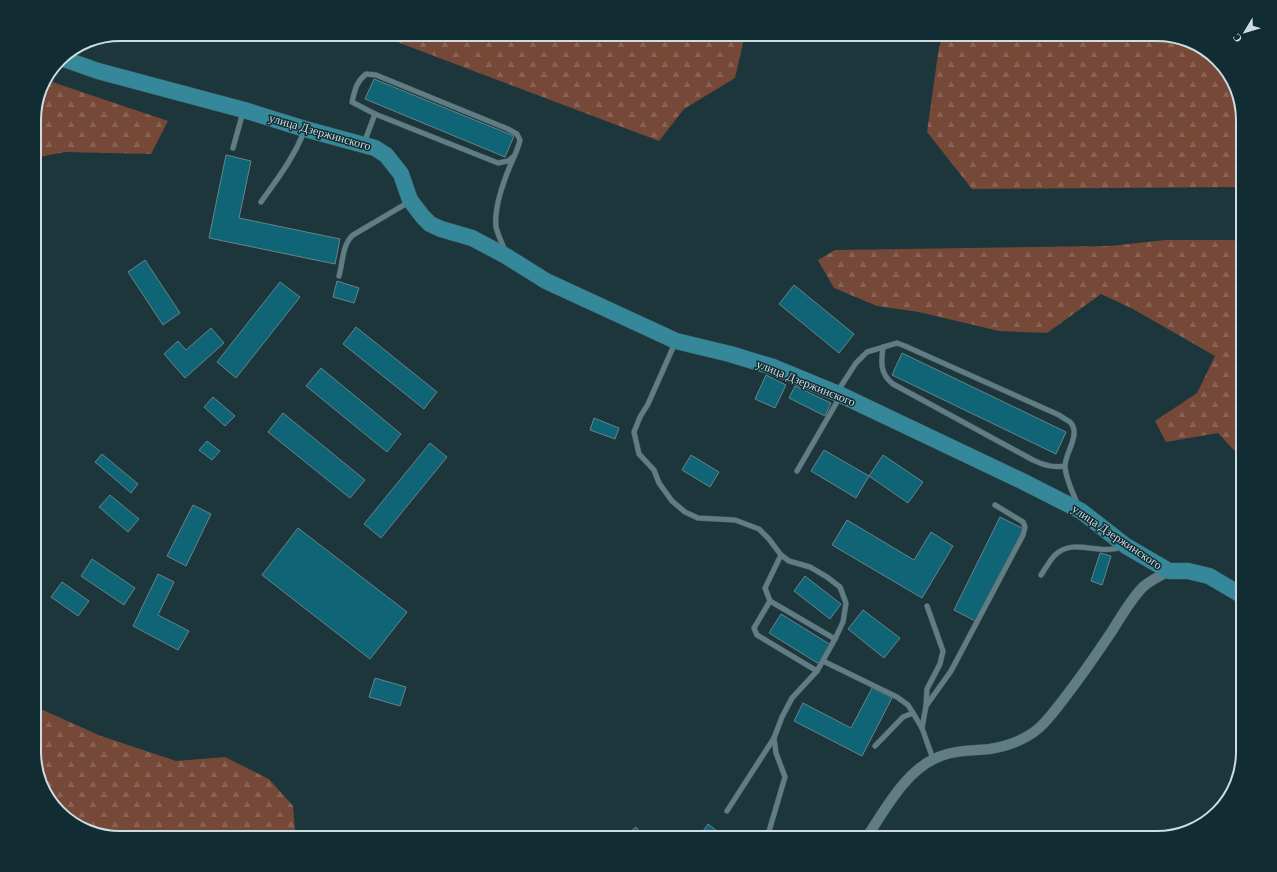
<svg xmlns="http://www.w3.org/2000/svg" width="1277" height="872" font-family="Georgia,serif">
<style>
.forest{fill:url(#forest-firs)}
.building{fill:#0f6576;stroke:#67838a}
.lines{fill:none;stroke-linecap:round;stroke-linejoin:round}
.lane-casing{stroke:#3c5258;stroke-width:6}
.street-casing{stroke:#3c5258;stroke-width:11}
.primary-casing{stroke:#3c5258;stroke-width:17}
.lane{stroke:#617d84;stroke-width:5}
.street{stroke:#617d84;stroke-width:10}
.primary{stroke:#34889a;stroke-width:16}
.labels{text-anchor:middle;stroke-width:3;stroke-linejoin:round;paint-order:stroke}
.street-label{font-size:12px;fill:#cddce0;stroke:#112c32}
.rim{fill:none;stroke:#cddce0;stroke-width:2}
</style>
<defs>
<pattern id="forest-firs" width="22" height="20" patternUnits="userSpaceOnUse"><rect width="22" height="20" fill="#764837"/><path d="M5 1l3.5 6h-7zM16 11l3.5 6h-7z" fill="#886254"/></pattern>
</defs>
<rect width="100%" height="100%" fill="#1c363c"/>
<g class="forest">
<polygon points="376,34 745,34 735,78 684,109 659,141"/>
<polygon points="943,34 1157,34 1205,49 1232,77 1243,120 1243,187 972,189 927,132 939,47"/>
<path d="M 46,79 L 58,84 L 168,121 L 151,154 L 65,152 L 34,158 C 34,132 31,102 46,79 Z"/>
<polygon points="1165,240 1243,240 1243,460 1218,433 1166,442 1155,421 1197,393 1215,356 1133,309 1101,294 1047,333 999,331 919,312 877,306 834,288 818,260 835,250 1110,246"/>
<polygon points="34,706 101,736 176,761 225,757 269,779 293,806 295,830 284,838 120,838 69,820 45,795 34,757"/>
</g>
<g class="building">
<polygon points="374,79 514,136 505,157 365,99"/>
<polygon points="226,155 251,161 239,218 340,239 335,264 209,238"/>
<polygon points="145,260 180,313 163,325 128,272"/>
<polygon points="337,281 359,288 354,303 333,297"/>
<polygon points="280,282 300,297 236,378 217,362"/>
<polygon points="794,285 854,334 839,353 779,304"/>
<polygon points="356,327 437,392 424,409 343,344"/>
<polygon points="211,328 224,343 185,378 164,354 178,341 186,350"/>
<polygon points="902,353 1066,432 1056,454 892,375"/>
<polygon points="321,368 401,434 387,452 306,386"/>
<polygon points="766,375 786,385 775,408 755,399"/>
<polygon points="795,386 831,403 825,416 789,398"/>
<polygon points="213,397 235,416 225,426 204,407"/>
<polygon points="283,413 365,480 350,498 268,432"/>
<polygon points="594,418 619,428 615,439 590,430"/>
<polygon points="207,441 220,451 212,460 199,450"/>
<polygon points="430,443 447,457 381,538 364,524"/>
<polygon points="824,450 869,476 856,498 811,471"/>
<polygon points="102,454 138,484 131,493 95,462"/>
<polygon points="691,455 719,472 710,487 682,470"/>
<polygon points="883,455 923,482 908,503 869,476"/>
<polygon points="110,495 139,519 128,532 99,507"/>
<polygon points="193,505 211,514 186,566 167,556"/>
<polygon points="1000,517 1024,529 977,622 954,610"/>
<polygon points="847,520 914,560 931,532 953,546 922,598 832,545"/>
<polygon points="298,528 407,612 370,659 262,575"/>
<polygon points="1100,553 1111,556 1102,585 1091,581"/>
<polygon points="92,559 135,588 124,605 81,576"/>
<polygon points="158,574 174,582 158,615 189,631 178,650 133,626"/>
<polygon points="805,576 841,604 830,619 794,591"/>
<polygon points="62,582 89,601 78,616 51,597"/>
<polygon points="863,610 900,638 884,658 848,629"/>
<polygon points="781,614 831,645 819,664 769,633"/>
<polygon points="375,678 406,687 400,706 369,697"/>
<polygon points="872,688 892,698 862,756 794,721 803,703 851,728"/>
<polygon points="708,824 726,838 698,838"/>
<polygon points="636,827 641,834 635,838 633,838 629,833"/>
</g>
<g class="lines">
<defs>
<g id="lane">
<path d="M 375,114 L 352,102 C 355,90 356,82 366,74 L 376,75 L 508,129 L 517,134 L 520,140 C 518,149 514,157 510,166 C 503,183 494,209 496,227 C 498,235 502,243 505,251"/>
<polyline points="364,143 375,114 498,163 508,161 513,157"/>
<polyline points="233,148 243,112"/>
<path d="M 261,202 C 278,178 293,159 304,132"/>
<path d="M 339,276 C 343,262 342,245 353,235 L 409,202"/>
<polyline points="675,343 648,404 640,417 634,432 639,454 654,470 659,483 672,501 685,512 698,518 735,520 759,529 769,539 781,555 789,561 810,567 827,577 840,587 846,603 843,622 835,639 817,671 792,698 782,717 774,738 776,753 785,777 767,838"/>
<path d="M 883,347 C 881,363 880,374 893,384 L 1033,460 C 1044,465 1053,468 1065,466"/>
<path d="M 797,471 L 841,395 L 841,386 L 856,363 L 867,352 L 897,343 L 905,346 L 1059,415 C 1063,418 1067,420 1070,422 C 1082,434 1064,454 1065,467 C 1066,480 1073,493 1078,505"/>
<polyline points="781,555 765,588 770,601 835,639"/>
<path d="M 1041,575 C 1045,569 1050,560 1055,555 C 1074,537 1099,556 1122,547"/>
<polyline points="770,601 754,628 757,635 817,671"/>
<polyline points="823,661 897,697 908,705 913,713 922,728 933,759"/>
<polyline points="926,706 951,671 1023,535 1025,527 1023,522 995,505"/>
<polyline points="922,728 926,706 927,689 940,664 943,651 927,606"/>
<polyline points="875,746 903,717 913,713"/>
<polyline points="727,811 774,738"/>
</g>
<path id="street" d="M 866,838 C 884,812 904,773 934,759 C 951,750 971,751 990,749 C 1008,746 1025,740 1039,728 C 1048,720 1055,710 1063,700 C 1080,678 1096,655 1112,631 C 1121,617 1131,599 1143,587 C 1151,580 1160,576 1169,571"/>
<polyline id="primary" points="61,58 98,71 244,110 305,129 375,148 386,155 401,174 410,200 423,217 430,224 441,229 472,238 506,256 546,281 676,341 730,354 773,367 841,395 1022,481 1081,511 1126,546 1169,571 1188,571 1209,576 1243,596"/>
</defs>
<use href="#lane" class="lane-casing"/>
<use href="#street" class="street-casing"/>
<use href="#primary" class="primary-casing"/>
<use href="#lane" class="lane"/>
<use href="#street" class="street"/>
<use href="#primary" class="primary"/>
</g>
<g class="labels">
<g class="street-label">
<text transform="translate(320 132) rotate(16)" y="4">улица Дзержинского</text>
<text transform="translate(806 383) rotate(22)" y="4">улица Дзержинского</text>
<text transform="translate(1117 537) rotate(34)" y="4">улица Дзержинского</text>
</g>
</g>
<path d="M0 0H1277V872H0ZM120 41H1157A79 79 0 0 1 1236 120V752A79 79 0 0 1 1157 831H120A79 79 0 0 1 41 752V120A79 79 0 0 1 120 41Z" fill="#112c32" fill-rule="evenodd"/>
<path class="rim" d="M120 41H1157A79 79 0 0 1 1236 120V752A79 79 0 0 1 1157 831H120A79 79 0 0 1 41 752V120A79 79 0 0 1 120 41Z"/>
<g transform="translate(1245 32) rotate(232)" stroke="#112c32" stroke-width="3" paint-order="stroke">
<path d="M0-3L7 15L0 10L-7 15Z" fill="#cddce0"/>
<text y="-6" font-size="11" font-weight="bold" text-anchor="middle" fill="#cddce0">С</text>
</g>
</svg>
